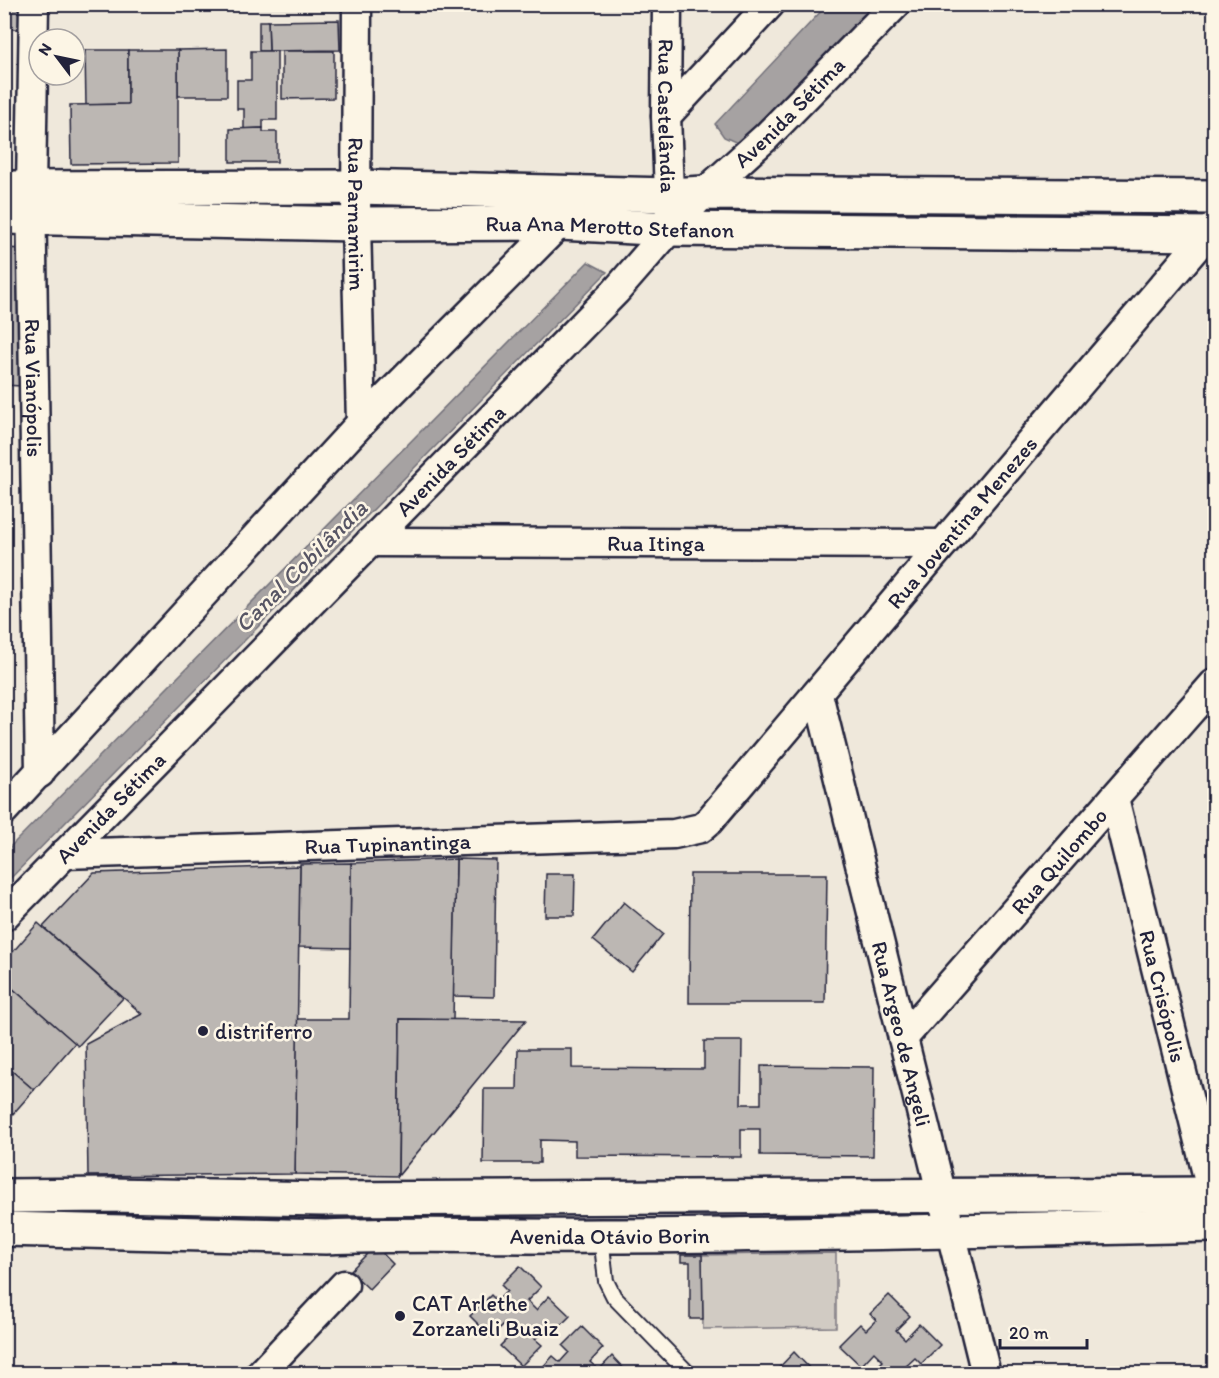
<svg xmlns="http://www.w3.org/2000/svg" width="1219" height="1378" font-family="Itim,sans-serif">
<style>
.green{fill:#d1cbc3;stroke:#7a767f;stroke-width:1.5}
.water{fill:#a6a2a2;stroke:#716f79;stroke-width:1.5}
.building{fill:#bcb7b3;stroke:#22223b;stroke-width:1.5}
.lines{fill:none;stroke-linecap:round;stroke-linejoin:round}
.lane-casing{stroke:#22223b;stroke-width:18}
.street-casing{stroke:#22223b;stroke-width:33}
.secondary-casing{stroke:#22223b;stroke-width:38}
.lane{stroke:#fcf5e5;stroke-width:14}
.street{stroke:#fcf5e5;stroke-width:28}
.secondary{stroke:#fcf5e5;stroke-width:33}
.poi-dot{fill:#22223b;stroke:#fcf5e5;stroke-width:2}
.labels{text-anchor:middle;stroke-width:5;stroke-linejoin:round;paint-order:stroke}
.street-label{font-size:22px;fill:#22223b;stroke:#fcf5e5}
.poi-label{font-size:22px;fill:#22223b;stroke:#fcf5e5;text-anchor:start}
.water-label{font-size:24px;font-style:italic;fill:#575564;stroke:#fcf5e5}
</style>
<rect width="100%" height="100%" fill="#efe8db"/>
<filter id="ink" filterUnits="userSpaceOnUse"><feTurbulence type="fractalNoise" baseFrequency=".0167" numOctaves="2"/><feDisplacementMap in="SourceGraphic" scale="12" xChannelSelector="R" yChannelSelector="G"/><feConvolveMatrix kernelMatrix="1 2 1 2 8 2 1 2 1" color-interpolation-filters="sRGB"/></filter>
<g filter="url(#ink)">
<polygon class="green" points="836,1253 836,1327 703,1329 702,1255"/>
<g class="water">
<polygon points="827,5 876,5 740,144 724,137 715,124"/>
<polygon points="588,262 607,272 5,884 5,852"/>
</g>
<g class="building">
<rect x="4" y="4" width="17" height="25"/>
<polygon points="339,20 340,50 269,51 268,21"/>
<polygon points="259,21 268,21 269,51 259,51"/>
<polygon points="227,49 227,96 178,96 178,50"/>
<polygon points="85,50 128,50 128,104 86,105"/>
<polygon points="128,50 178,50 178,163 71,164 70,105 128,104"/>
<polygon points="251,51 277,51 277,120 263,120 263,128 244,129 244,109 237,109 237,80 251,80"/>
<polygon points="282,51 334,51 334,98 282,99"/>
<polygon points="263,128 263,132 277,132 277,162 230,162 230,129"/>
<polygon points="4,248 24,249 21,386 4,385"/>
<polygon points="456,859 496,860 494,997 453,996"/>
<polygon points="456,859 453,1020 400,1019 398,1176 295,1174 297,1019 349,1019 351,863"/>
<polygon points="351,863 350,948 298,947 300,864"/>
<polygon points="300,866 295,1174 88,1176 86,1044 142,1014 43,927 94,873"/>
<polygon points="546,874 575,874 574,916 545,916"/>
<polygon points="690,874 827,874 825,1003 689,1003"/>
<polygon points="624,902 663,934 632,972 593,940"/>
<polygon points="38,923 123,998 78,1046 4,981 4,962"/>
<polygon points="4,981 75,1043 34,1090 4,1064"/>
<polygon points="400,1019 526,1020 398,1176"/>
<polygon points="704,1041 742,1041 741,1104 761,1104 761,1066 874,1067 873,1156 760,1155 760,1129 741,1129 741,1157 575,1156 575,1141 540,1140 540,1163 483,1163 484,1089 517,1089 518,1049 572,1049 572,1068 704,1069"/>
<polygon points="4,1064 34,1090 4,1124"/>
<polygon points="375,1246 393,1264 369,1289 350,1271"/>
<polygon points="681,1255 702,1255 703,1319 690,1319 690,1262 681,1262"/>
<polygon points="520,1266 541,1287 527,1301 536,1310 549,1296 570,1316 551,1335 545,1330 535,1339 542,1345 521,1366 500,1346 514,1332 505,1323 491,1337 470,1316 491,1295 497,1301 507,1291 501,1285"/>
<polygon points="889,1295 910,1316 896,1330 905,1339 919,1324 940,1345 921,1364 915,1358 904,1368 910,1374 870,1374 883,1361 874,1352 861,1366 839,1345 860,1324 866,1330 876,1320 870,1314"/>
<polygon points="582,1327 603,1348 590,1362 599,1370 612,1356 629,1374 536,1374 553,1356 560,1362 569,1352 563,1346"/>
<polygon points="794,1352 815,1374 773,1374"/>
</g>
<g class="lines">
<defs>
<polyline id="lane" points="601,1236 606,1281 614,1297 689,1374"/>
<g id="street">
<path id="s1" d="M 34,4 L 31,189 L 40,773"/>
<path id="s2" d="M 357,4 L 356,224 L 361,423"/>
<path id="s3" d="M 667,4 L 666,116 L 670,218"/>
<polyline points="666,116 770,4"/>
<path id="s4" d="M 370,542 L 943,544"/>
<path id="s5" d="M 818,694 L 986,1374"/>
<path id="s6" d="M 1114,798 L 1212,1194"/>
<polyline points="4,810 361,423 560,223"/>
<path id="s7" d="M 64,854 L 674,834 L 701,828 L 709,821 L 943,544 L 1214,226"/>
<path id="s8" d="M 4,916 L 616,291 L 670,229 L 704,193 L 766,137 L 896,4"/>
<path id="s9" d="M 903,1038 L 1214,684"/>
<polyline points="260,1374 344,1285"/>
</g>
<g id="secondary">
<polyline points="4,188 356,187 669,195 704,193 1214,197"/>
<path id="s10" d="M 4,217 L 356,224 L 560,223 L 670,229 L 1214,234"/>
<polyline points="4,1196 111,1195 322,1199 1214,1194"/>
<path id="s11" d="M 4,1229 L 326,1237 C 418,1233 510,1237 602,1236 C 807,1235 1011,1230 1214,1225"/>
</g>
</defs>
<use href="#lane" class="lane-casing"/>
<use href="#street" class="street-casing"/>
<use href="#secondary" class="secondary-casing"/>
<use href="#lane" class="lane"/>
<use href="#street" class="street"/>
<use href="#secondary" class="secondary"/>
</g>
</g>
<g class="poi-dot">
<circle cx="203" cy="1031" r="6"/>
<circle cx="400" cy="1316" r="6"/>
</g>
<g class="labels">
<g class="street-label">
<text dy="8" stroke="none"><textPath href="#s8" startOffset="1124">Avenida Sétima</textPath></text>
<text dy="8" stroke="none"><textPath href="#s3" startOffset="112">Rua Castelândia</textPath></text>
<text dy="8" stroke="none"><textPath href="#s2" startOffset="210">Rua Parnamirim</textPath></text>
<text dy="8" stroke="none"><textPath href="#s10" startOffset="606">Rua Ana Merotto Stefanon</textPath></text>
<text dy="8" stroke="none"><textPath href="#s1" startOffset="384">Rua Vianópolis</textPath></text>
<text dy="8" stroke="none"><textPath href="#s8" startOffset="638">Avenida Sétima</textPath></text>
<text dy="8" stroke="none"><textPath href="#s7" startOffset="1040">Rua Joventina Menezes</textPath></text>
<text dy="8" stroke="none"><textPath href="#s4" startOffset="286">Rua Itinga</textPath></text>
<text dy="8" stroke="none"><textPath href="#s8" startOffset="152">Avenida Sétima</textPath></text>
<text dy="8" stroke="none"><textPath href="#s7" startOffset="324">Rua Tupinantinga</textPath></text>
<text dy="8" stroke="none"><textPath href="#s9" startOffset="236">Rua Quilombo</textPath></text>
<text dy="8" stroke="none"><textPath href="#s6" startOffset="204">Rua Crisópolis</textPath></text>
<text dy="8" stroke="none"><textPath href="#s5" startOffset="350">Rua Argeo de Angeli</textPath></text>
<text dy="8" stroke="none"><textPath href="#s11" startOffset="606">Avenida Otávio Borin</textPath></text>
</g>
<g class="poi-label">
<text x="215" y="1039">distriferro</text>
<text x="412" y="1311">CAT Arlethe<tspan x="412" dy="25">Zorzaneli Buaiz</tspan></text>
</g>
<g class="water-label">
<text transform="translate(301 566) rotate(-45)" y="8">Canal Cobilândia</text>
</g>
</g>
<rect width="1219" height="1378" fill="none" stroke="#fcf5e5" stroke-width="24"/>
<rect x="12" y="12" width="1195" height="1354" fill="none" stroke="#22223b" stroke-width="2" filter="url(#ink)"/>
<g transform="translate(57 57) rotate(302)"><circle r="28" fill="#fcf5e5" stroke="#a5a1a1" stroke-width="1.5"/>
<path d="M0-4.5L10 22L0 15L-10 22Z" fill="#22223b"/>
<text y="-9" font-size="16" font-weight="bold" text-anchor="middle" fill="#22223b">N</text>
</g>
<path d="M1000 1339v9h87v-9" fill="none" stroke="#22223b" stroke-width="3"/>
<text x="1009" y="1339" font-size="18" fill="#22223b" stroke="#fcf5e5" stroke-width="4.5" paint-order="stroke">20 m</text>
</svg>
